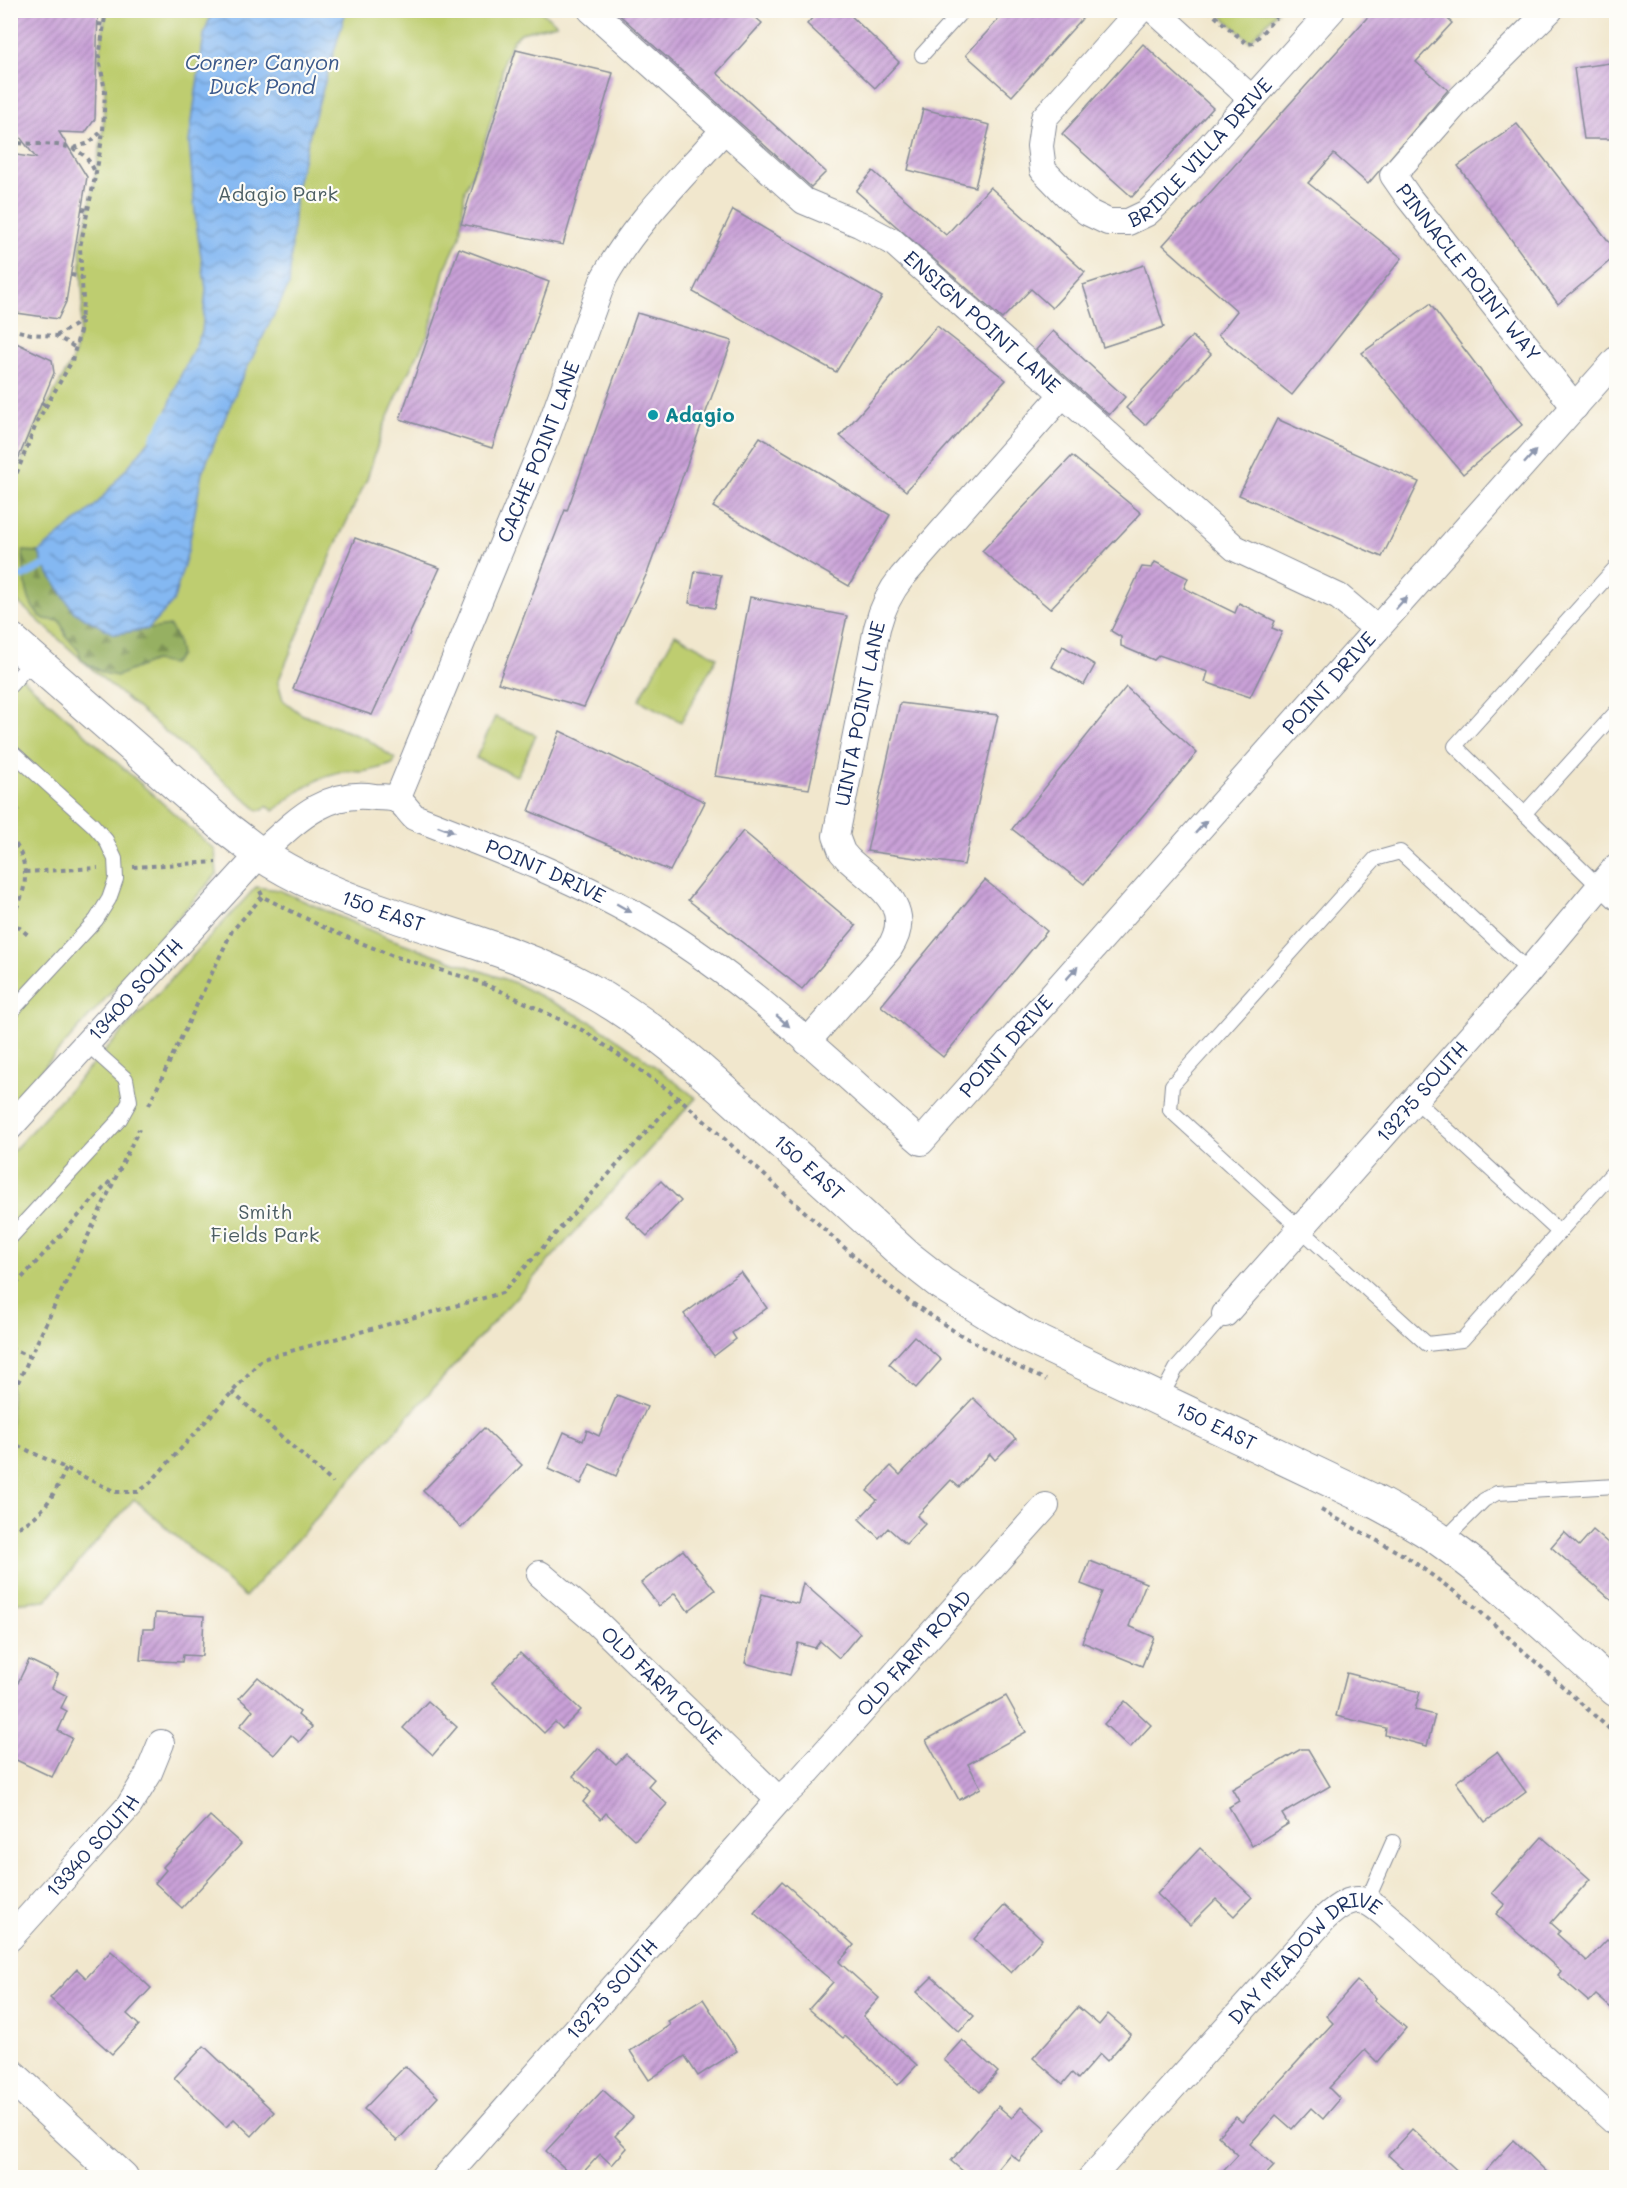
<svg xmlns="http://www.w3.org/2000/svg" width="1627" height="2188" font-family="Mali,sans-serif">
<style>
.green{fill:#becd70;stroke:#6c7e67;stroke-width:1.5}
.forest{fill:url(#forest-firs);stroke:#587060;stroke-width:1.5}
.water{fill:url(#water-waves);stroke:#5074a8;stroke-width:1.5}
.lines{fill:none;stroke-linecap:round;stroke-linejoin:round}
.stream{stroke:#84b8f2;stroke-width:8}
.building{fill:url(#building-hatch)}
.service-casing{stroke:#868b96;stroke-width:16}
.minor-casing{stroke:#868b96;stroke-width:28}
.tertiary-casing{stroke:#868b96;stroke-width:35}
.secondary-casing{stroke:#868b96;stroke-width:35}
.path{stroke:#868b96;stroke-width:4;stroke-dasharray:4.5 4.5;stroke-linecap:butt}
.service{stroke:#fff;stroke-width:14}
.minor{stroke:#fff;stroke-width:26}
.tertiary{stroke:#fff;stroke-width:33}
.secondary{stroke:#fff;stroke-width:33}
.oneway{fill:#8d97ae}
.culture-dot{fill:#0f9aa8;stroke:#fdfcf7;stroke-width:2}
.labels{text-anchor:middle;stroke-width:4.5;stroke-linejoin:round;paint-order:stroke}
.street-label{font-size:20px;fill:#1b2f5e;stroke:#fdfcf7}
.park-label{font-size:20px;fill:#4c5e63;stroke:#fdfcf7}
.culture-label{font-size:20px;font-weight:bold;fill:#0d838f;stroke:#fdfcf7;text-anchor:start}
.water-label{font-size:21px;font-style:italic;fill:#3a588a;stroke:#fdfcf7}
</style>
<defs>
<pattern id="forest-firs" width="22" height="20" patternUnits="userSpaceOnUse" patternTransform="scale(1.5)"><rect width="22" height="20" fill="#96b062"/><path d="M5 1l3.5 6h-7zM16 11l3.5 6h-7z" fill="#7a9054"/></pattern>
<pattern id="water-waves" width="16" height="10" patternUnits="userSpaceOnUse" patternTransform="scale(1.5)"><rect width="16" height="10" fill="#84b8f2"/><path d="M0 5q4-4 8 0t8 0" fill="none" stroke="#6b96c7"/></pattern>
<pattern id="building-hatch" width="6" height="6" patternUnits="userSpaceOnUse" patternTransform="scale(1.5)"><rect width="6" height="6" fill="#c9a0d7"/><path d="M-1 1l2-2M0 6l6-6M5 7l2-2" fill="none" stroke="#a283b2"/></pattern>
</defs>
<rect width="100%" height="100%" fill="#fdfcf7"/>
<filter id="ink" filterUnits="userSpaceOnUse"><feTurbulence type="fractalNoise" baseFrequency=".0167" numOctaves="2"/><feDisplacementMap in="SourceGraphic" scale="12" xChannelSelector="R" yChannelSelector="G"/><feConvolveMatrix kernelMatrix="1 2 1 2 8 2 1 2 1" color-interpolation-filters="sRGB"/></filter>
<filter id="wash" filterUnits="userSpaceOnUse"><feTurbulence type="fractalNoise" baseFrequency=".008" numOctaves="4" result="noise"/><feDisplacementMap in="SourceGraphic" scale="24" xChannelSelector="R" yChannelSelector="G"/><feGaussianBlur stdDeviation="1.35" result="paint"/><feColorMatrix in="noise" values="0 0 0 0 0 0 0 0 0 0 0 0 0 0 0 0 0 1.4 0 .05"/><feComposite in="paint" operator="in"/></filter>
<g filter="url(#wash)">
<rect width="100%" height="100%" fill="#f1e7cd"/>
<g class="green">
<path d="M 539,10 L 557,24 L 521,33 L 513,41 L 504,59 L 497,100 L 480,157 L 465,190 L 460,237 L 444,271 L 429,333 L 403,383 L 383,428 L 367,479 L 336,544 L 278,682 L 283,700 L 301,714 L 367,739 L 395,759 L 393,764 C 383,767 372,771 361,772 C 357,772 352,771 347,771 C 320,773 294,794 274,811 L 267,806 L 263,810 L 258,810 L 102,678 L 11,596 L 10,489 L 38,421 L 72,361 L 80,331 L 83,300 L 80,247 L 89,210 L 103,131 L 105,91 L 99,58 L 106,11 Z"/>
<polygon points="1216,11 1278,11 1250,41"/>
<polygon points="675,634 717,657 681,722 639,700"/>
<polygon points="11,668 215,850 217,874 11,1104"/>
<polygon points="495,717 536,735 517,776 476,758"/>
<polygon points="256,887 279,890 388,938 515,983 595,1024 639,1054 696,1098 245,1597 134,1499 46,1600 11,1603 11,1153"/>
</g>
<path class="forest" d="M 23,551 L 39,552 L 44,566 L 114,634 L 170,626 L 177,639 L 180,656 L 172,664 L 154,661 L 117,676 L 103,673 L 81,660 L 79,651 L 66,636 L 60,621 C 56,620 49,620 45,619 C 24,610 24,570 23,551 Z"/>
<polygon class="water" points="212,11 346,11 311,129 296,188 289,285 241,380 202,473 188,551 173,602 148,629 114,634 74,612 44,566 39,552 96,505 161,427 180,377 202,332 206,289 196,223 189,142 204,35"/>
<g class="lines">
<g class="stream">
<polyline points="154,438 168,415"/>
<polyline points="23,576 51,562"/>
</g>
</g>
<g id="blocks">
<g class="building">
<polygon points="10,10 98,10 95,119 85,133 59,132 87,177 66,302 58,319 10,312 10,154 36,158 10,124"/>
<polygon points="614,10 747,10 762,23 717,73 826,172 811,187"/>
<polygon points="819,10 845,10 899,62 875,88 807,24"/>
<polygon points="1007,10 1090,10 1012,96 966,55"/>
<polygon points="1374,10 1438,10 1452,23 1416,62 1448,90 1368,184 1334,154 1308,183 1402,258 1292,395 1218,335 1237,311 1163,245"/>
<polygon points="1143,44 1213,108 1132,197 1062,134"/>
<polygon points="516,50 613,73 563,245 461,224"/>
<polygon points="1617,62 1617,139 1584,139 1574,68"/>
<polygon points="923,109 990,125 975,187 908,170"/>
<polygon points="1517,124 1617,252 1617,255 1558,304 1458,166"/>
<polygon points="873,171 946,235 990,187 1085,272 1052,308 1031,289 1002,319 856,191"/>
<polygon points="733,210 882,297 836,372 693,292"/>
<polygon points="459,248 549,282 492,448 400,419"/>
<polygon points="1144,265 1164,327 1103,347 1083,285"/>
<polygon points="1430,304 1522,425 1463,474 1362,353"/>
<polygon points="637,313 732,341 648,571 584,707 498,683 565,510 567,511"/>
<polygon points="937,326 1006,380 906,491 840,436"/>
<polygon points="1053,331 1125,397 1109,415 1036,350"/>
<polygon points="1192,336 1211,354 1145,425 1126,408"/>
<polygon points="10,340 52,360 54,373 11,476"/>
<polygon points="1277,419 1419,482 1382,557 1239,495"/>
<polygon points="760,437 890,515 849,586 713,507"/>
<polygon points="1072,456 1141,513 1050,609 982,551"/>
<polygon points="355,538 440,568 372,715 293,689"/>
<polygon points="1155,562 1188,578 1184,588 1235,613 1239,603 1275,621 1272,628 1282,632 1250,697 1205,682 1208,672 1159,655 1154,660 1121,646 1121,637 1111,631 1142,567 1152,568"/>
<polygon points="695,571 721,575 715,608 689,603"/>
<polygon points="750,597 847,616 809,789 715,776"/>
<polygon points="1063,646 1095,665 1084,685 1052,667"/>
<polygon points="1126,687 1197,753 1084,884 1012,829"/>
<polygon points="900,703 998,715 964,865 867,851"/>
<polygon points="560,731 705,802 670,871 529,811"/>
<polygon points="743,831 856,926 802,989 688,900"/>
<polygon points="985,880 1047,931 943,1057 881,1006"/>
<polygon points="661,1181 681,1201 647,1236 626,1216"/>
<polygon points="741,1272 767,1308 732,1333 736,1339 714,1356 684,1314"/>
<polygon points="914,1336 941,1360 916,1388 889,1364"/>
<polygon points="617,1395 647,1407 616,1476 590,1464 581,1484 548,1469 564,1432 583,1441 587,1430 599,1436"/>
<polygon points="973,1398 1016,1439 995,1460 990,1454 959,1487 951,1480 917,1516 925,1524 906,1544 888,1528 879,1538 859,1519 877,1500 867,1491 891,1466 900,1475"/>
<polygon points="484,1428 522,1465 461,1528 423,1491"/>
<polygon points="1593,1530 1617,1551 1617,1605 1551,1547 1564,1532 1579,1546"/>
<polygon points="683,1550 715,1590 688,1611 675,1593 659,1606 641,1583"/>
<polygon points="1090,1561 1146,1583 1129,1626 1154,1637 1142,1666 1082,1642 1102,1592 1081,1584"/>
<polygon points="803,1583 860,1633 839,1658 820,1641 815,1648 798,1643 790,1675 745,1663 762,1594 798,1604"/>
<polygon points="155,1613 204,1616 202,1656 183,1655 182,1662 140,1660 143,1629 154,1629"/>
<polygon points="520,1653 581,1710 562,1729 555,1722 544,1733 492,1683"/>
<polygon points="29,1660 58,1674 52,1688 67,1696 61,1708 67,1711 58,1731 72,1738 52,1777 10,1757 10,1699"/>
<polygon points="1347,1673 1420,1692 1415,1710 1435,1715 1427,1746 1385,1735 1386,1728 1336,1716"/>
<polygon points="258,1677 300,1712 298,1715 312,1727 299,1742 291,1735 274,1755 240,1726 253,1710 239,1698"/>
<polygon points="1006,1696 1026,1732 968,1764 981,1788 959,1800 926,1740"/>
<polygon points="428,1701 457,1727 433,1755 403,1728"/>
<polygon points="1125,1701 1151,1725 1130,1748 1104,1724"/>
<polygon points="598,1748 616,1764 626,1754 654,1779 648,1786 667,1804 635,1840 606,1813 601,1819 583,1802 591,1792 573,1776"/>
<polygon points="1301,1749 1308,1749 1330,1786 1282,1814 1288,1824 1252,1846 1229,1807 1239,1801 1232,1789"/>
<polygon points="1497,1752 1526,1792 1485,1822 1456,1782"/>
<polygon points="210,1816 241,1844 182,1908 155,1883 166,1870 163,1867"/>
<polygon points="1542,1837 1590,1879 1551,1923 1560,1931 1557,1934 1587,1961 1607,1940 1617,1949 1617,2013 1596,1995 1589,2002 1558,1975 1561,1971 1496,1914 1505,1904 1492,1893"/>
<polygon points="1200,1848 1252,1897 1234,1916 1216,1899 1190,1925 1157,1894"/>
<polygon points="782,1881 854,1945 839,1962 879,1998 863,2016 917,2065 898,2085 845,2036 843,2038 809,2009 833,1982 754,1913"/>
<polygon points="1005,1905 1042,1939 1011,1973 974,1939"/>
<polygon points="111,1951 151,1988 127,2014 139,2025 112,2054 50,1998 77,1969 86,1978"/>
<polygon points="932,1977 974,2016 959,2032 917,1992"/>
<polygon points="1357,1981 1376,1998 1374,2000 1406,2028 1377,2062 1365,2050 1329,2088 1340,2099 1323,2119 1311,2108 1292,2129 1276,2115 1250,2144 1274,2166 1263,2178 1217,2178 1238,2155 1218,2136 1236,2117 1242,2122 1333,2023 1326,2016"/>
<polygon points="703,1999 737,2051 698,2076 685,2056 649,2080 630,2051 670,2025 668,2021"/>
<polygon points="1078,2007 1099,2025 1108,2014 1131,2034 1107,2061 1100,2054 1078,2079 1072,2073 1063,2084 1033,2058"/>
<polygon points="962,2040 998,2072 980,2092 944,2060"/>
<polygon points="204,2046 274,2112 252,2136 234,2119 226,2127 174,2078"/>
<polygon points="405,2066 438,2097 397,2141 364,2109"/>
<polygon points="603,2090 633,2117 615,2136 627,2148 612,2165 600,2154 578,2178 575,2178 546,2151"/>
<polygon points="998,2106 1012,2118 1021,2107 1046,2129 1019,2161 1010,2154 990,2178 971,2178 951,2161"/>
<polygon points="1412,2129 1465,2178 1413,2178 1388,2155"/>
<polygon points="1514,2140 1553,2178 1479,2178"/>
</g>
</g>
</g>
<g filter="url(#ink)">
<use href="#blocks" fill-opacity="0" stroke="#868b96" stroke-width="1.5"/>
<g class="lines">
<defs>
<g id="service">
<polyline points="922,55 963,10"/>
<polyline points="1616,567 1455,746 1616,903"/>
<polyline points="10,686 33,660"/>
<polyline points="10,750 93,825 106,840 115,859 116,879 109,899 96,920 10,1013"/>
<polyline points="1524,814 1616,712"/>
<polyline points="1529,971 1400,852 1375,859 1172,1085 1170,1110 1427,1344 1462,1340 1616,1169"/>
<polyline points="1415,1100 1559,1232"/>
<polyline points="10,1238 120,1119 130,1101 126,1079 86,1043"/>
<polyline points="1160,1399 1176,1369 1225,1314"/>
<polyline points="1443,1541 1484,1500 1497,1493 1616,1486"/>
<polyline points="1367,1901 1393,1842"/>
</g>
<g id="minor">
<path id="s1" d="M 591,10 L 804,201 L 859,224 L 893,242 L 1235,548 L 1339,597 L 1377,629"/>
<path id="s2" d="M 1140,10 L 1044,118 L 1040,146 L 1043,170 L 1067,195 L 1087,212 L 1108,222 L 1128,222 L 1147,213 L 1160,201 L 1332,10"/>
<polyline points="1154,10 1252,99"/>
<path id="s3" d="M 1550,10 L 1461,98 L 1393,175 L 1409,198 L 1575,407"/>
<path id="s4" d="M 397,800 L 546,438 L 604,278 C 634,223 682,178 723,131"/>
<path id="s5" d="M 807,1042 L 889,949 C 917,906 876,885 848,859 L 842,852 L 836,836 L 877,628 C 882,609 889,593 902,577 L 1063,394"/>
<path id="s6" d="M 10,1127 L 260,854 C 294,823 324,789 375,797 C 381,797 392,797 398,800 C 404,804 409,812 414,817 C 497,849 581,881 657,927 C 754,986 836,1068 921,1142 L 1616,360"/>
<path id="s7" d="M 1225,1314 L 1529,971 L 1616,867"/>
<path id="s8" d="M 540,1574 L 595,1621 L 779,1800"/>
<path id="s9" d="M 10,1938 L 129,1806 L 148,1775 L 161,1743"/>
<path id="s10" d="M 445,2178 L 779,1800 L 803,1777 L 1046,1506"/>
<path id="s11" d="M 1091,2178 L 1325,1918 C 1362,1884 1371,1904 1403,1930 L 1616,2123"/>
</g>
<g id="tertiary">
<path id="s12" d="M 10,639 L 227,829 C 238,837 249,846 260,854 C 299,880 351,901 396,916 C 460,938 526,955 586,988 C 650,1023 704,1072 757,1121 C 807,1165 856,1210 905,1255 L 942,1284 L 1022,1334 L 1372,1500 C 1396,1513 1421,1526 1443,1542 C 1505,1586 1560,1640 1616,1690"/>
</g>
<polyline id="secondary" points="10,2075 122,2178"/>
</defs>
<use href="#service" class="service-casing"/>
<use href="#minor" class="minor-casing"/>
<use href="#tertiary" class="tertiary-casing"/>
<use href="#secondary" class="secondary-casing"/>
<g class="path">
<polyline points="1208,10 1247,44 1253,43 1282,10"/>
<polyline points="98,24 105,25"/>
<path d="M 10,146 L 18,143 C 51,146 83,138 96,175"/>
<polyline points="74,148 89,143 102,131"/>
<polyline points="82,209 89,210"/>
<polyline points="71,275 82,277"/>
<polyline points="10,329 31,334 56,336 76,348"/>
<polyline points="56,336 75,325 81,317"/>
<polyline points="41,403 47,406"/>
<polyline points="10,490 37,422 72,361 80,331 83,300 80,247 98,163 103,132 105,91 99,58 106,10"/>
<polyline points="10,816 19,808"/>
<path d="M 10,837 C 31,860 29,894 10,917"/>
<polyline points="133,867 216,862"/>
<polyline points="25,872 98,868"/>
<polyline points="260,891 263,897 325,928 393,956 474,980 503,992 586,1032 678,1097 867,1268 903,1297 954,1331 1016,1366 1046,1380"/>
<polyline points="10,920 28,935"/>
<polyline points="149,1105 232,931 262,897"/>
<polyline points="10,1291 113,1178"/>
<polyline points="10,1348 30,1357"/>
<polyline points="232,1392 333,1483"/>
<polyline points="10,1399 139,1129"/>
<polyline points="10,1442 116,1492 138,1492 149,1484 262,1359 502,1293 678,1097"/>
<polyline points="1321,1510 1407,1557 1474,1606 1616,1735"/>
<path d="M 10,1530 C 40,1521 54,1496 66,1469"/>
</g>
<use href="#service" class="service"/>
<use href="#minor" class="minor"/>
<use href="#tertiary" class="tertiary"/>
<use href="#secondary" class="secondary"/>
</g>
<defs><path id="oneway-solid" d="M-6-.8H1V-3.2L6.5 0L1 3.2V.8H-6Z" transform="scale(1.5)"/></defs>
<g class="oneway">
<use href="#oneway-solid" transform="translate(1530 457) rotate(-48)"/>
<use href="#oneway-solid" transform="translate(1401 603) rotate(-48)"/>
<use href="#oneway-solid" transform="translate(1201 827) rotate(-48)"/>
<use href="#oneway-solid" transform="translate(446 829) rotate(21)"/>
<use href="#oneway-solid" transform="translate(624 908) rotate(30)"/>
<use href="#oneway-solid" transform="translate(1072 973) rotate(-48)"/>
<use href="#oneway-solid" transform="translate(783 1021) rotate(41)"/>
</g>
</g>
<circle class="culture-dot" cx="653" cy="415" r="6"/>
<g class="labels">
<g class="street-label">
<text dy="7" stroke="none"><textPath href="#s2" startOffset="402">BRIDLE VILLA DRIVE</textPath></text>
<text dy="7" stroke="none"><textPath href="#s3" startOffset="351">PINNACLE POINT WAY</textPath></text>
<text dy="7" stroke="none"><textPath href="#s1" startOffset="504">ENSIGN POINT LANE</textPath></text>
<text dy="7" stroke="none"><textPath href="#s4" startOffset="376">CACHE POINT LANE</textPath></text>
<text dy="7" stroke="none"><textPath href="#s6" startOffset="1773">POINT DRIVE</textPath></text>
<text dy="7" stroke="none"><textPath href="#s5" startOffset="387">UINTA POINT LANE</textPath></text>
<text dy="7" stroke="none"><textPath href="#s6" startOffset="693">POINT DRIVE</textPath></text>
<text dy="7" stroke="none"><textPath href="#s12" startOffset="466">150 EAST</textPath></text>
<text dy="7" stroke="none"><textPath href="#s6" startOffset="186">13400 SOUTH</textPath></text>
<text dy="7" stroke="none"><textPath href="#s6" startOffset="1287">POINT DRIVE</textPath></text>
<text dy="7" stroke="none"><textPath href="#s7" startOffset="297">13275 SOUTH</textPath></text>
<text dy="7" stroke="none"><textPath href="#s12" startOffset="970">150 EAST</textPath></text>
<text dy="7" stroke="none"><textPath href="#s12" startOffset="1456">150 EAST</textPath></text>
<text dy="7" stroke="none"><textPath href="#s10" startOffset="704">OLD FARM ROAD</textPath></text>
<text dy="7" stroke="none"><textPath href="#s8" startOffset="165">OLD FARM COVE</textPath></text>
<text dy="7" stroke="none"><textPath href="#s9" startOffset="124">13340 SOUTH</textPath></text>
<text dy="7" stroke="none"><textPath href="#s11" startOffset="312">DAY MEADOW DRIVE</textPath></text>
<text dy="7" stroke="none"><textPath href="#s10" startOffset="252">13275 SOUTH</textPath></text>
</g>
<g class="park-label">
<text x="278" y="201">Adagio Park</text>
<text x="265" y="1219">Smith<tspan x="265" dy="23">Fields Park</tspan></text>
</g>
<g class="culture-label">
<text x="665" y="422">Adagio</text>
</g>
<g class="water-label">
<text x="262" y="70">Corner Canyon<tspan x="262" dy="24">Duck Pond</tspan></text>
</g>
</g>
<rect width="1627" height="2188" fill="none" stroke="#fdfcf7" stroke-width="36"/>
</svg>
